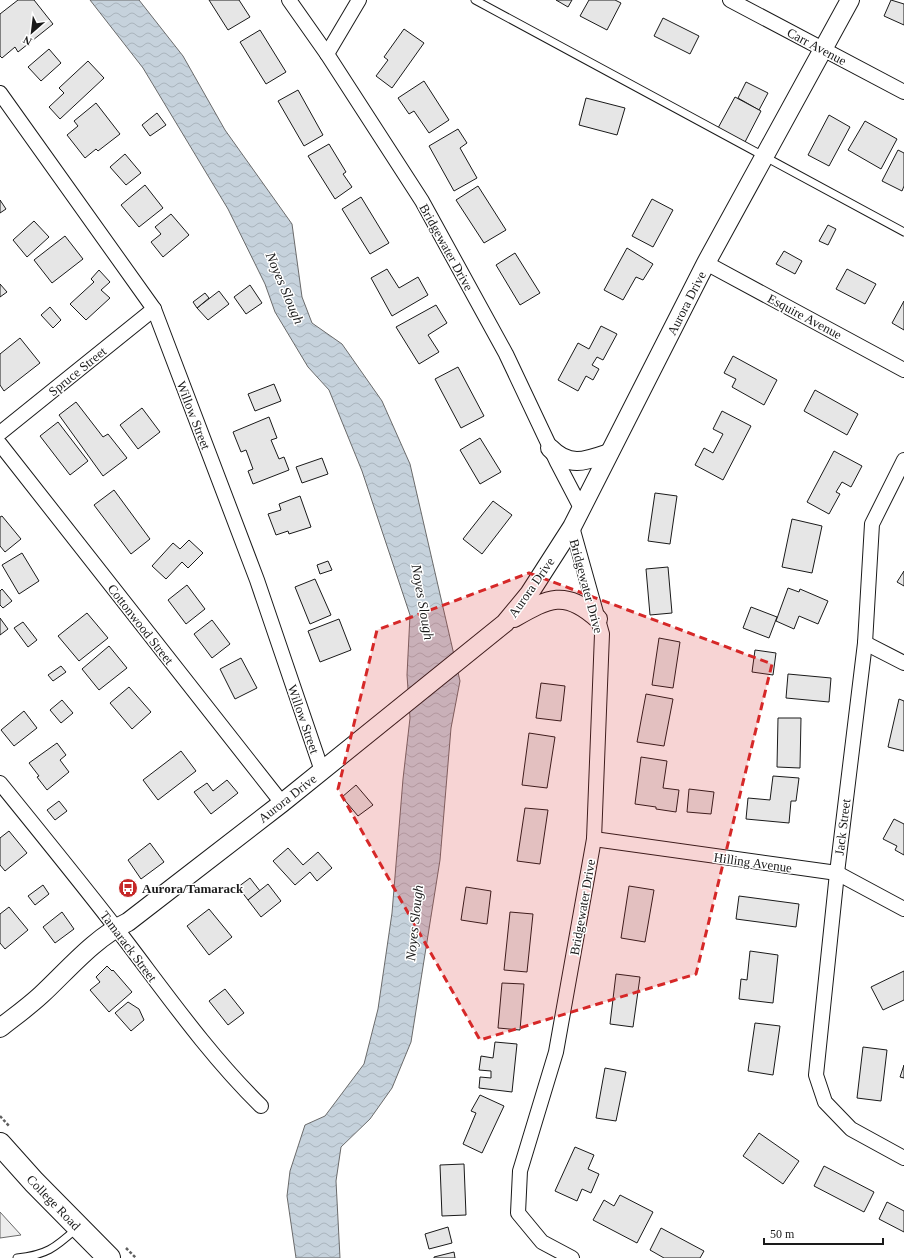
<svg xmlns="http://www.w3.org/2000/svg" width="904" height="1258" font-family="'Times New Roman',serif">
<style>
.parking{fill:#ededed;stroke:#6a6a6a}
.water{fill:url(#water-waves);stroke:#6a6a6a}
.building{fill:#e6e6e6;stroke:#1a1a1a}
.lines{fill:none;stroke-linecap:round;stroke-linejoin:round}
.service-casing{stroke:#1a1a1a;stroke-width:9}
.minor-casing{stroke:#1a1a1a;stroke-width:16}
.tertiary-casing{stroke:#1a1a1a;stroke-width:20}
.primary-casing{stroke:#1a1a1a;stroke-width:24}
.path{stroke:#5f5f5f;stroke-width:2.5;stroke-dasharray:3 2;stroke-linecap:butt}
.service{stroke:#fff;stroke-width:7}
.minor{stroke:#fff;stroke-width:14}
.tertiary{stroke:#fff;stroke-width:18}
.primary{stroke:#fff;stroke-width:22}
.marked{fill:#d62828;fill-opacity:0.2;stroke:#d62828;stroke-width:3;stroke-dasharray:8 5;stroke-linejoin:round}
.labels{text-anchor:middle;stroke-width:3;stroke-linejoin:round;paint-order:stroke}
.street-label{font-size:13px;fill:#1a1a1a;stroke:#fff}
.poi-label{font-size:13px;font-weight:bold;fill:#1a1a1a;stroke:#fff;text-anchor:start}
.water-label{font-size:14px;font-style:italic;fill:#1a1a1a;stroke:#fff}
</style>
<defs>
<pattern id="water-waves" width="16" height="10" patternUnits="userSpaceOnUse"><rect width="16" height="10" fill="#c6d2dc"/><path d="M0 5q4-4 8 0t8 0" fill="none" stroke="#aab4bc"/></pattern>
</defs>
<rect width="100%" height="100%" fill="#fff"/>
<polygon class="parking" points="0,1212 21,1235 0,1238"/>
<polygon class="water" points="90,0 139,0 183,56 225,130 292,224 302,297 312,323 342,344 382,401 410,464 460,681 451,728 440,860 411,1042 392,1088 370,1119 341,1147 336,1181 340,1258 296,1258 287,1196 290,1171 305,1125 325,1116 364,1064 378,1009 392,913 403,779 410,718 407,675 410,615 362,471 329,390 308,367 275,312 265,284 228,209 143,68"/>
<g class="building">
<polygon points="18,0 34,0 53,24 18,52 15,47 2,58 0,56 0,14"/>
<polygon points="209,0 239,0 250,17 228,30"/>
<polygon points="556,0 572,0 568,7"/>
<polygon points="589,0 615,0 621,3 607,30 580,16"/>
<polygon points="891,0 904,4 904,25 884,16"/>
<polygon points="663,18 699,36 690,54 654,36"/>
<polygon points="404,29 424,43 392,88 376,76 388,60 384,57"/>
<polygon points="260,30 286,72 266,84 240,42"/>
<polygon points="49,49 61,63 41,81 28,67"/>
<polygon points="88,61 104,78 60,119 49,107 64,93 59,88"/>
<polygon points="424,81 449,120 429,133 414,111 409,114 398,98"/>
<polygon points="746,82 768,93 759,110 738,98"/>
<polygon points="298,90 323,135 304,146 278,101"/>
<polygon points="735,97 761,111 745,142 718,128"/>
<polygon points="586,98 625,108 617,135 579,125"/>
<polygon points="96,103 120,134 98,151 96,149 85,158 67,135 78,126 74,121"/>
<polygon points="157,113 166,125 150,136 142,125"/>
<polygon points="829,115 850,127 829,166 808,155"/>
<polygon points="865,121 897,139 881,169 848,150"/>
<polygon points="458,129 467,143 460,148 477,178 454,191 429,146"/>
<polygon points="329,144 346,172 343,174 352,187 335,199 308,156"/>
<polygon points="898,150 904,153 904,186 902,191 882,181"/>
<polygon points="125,154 141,173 126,185 110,167"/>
<polygon points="145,185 163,208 139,227 121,205"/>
<polygon points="478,186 506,230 484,243 456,200"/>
<polygon points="361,197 389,243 370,254 342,209"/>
<polygon points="652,199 673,210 653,247 632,236"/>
<polygon points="0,200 6,209 0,213"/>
<polygon points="171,214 189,235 163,257 151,242 161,234 155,227"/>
<polygon points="34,221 49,237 27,257 13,240"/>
<polygon points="828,225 836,229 828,245 819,241"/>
<polygon points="65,236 83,259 52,283 34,260"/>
<polygon points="627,248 653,264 643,280 636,277 623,300 604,290"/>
<polygon points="784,251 802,261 795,274 776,264"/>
<polygon points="515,253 540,293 520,305 496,265"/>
<polygon points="387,269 399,288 418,277 428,295 392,316 371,278"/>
<polygon points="847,269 876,284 865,304 836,289"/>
<polygon points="99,270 110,282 101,290 110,298 86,320 70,304 94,282 91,279"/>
<polygon points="0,284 7,292 0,297"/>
<polygon points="250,285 262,303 246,314 234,297"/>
<polygon points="219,291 229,304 208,320 197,308"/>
<polygon points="205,293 209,298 197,308 193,302"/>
<polygon points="904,301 904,330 892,323"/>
<polygon points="436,305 447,323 428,335 439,352 419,364 396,327"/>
<polygon points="50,307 61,320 53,328 41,315"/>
<polygon points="601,326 617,334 603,360 597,357 592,365 599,369 593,380 586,376 578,391 558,380 578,343 589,349"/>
<polygon points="20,338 40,363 4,391 0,385 0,354"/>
<polygon points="733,356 777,380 764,405 732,387 736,379 724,373"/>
<polygon points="458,367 484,416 461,428 435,379"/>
<polygon points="274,384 281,401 255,411 248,394"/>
<polygon points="815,390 858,414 847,435 804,411"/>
<polygon points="76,402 103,437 108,434 127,458 103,476 59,415"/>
<polygon points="142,408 160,432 138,449 120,425"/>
<polygon points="722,411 751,426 723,480 695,465 704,448 713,453 723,434 713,429"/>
<polygon points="269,417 277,438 271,440 279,459 284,457 289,470 253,484 248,471 253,469 246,450 241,452 233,432"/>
<polygon points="58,422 88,461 70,475 40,436"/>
<polygon points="480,438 501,472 480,484 460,450"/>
<polygon points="834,451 862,466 851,487 842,482 836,492 840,494 829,514 807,502"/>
<polygon points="322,458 328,474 302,483 296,467"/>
<polygon points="114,490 150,539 131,554 94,505"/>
<polygon points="655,493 677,496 670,544 648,541"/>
<polygon points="300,496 311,527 289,534 288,531 276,535 268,514 281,510 279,504"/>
<polygon points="493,501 512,515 482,554 463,539"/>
<polygon points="2,516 21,539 5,552 0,546 0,517"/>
<polygon points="792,519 822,526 812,573 782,567"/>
<polygon points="189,540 203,553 188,568 182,562 166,579 152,566 173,543 180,549"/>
<polygon points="22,553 39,581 19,594 2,565"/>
<polygon points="328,561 332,570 320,574 317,565"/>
<polygon points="668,567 672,613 650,615 646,569"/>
<polygon points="904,571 904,586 897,582"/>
<polygon points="315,579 331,615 310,624 295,587"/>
<polygon points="187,585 205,609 186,624 168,600"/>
<polygon points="788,588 799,592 800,589 828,601 818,624 799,616 794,629 776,621"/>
<polygon points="2,589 12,601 3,608 0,605 0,591"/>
<polygon points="751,607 777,617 769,638 743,628"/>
<polygon points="87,613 108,638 79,661 58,636"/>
<polygon points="0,618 8,629 0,635"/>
<polygon points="339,619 351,650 320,662 308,631"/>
<polygon points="212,620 230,644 212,658 194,634"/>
<polygon points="23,622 37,640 28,647 14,628"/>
<polygon points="659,638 680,642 673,688 652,685"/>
<polygon points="109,646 127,668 99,690 82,669"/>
<polygon points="755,650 776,653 773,675 752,672"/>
<polygon points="241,658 257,688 235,699 220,669"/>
<polygon points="61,666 66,672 53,681 48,675"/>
<polygon points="788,674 831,678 829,702 786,698"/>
<polygon points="541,683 565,686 561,721 536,718"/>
<polygon points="129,687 151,712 132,729 110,703"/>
<polygon points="646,694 673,699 664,746 637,742"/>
<polygon points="899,699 904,701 904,751 888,747"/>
<polygon points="62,700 73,713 61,723 50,710"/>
<polygon points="24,711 37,728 14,746 1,730"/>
<polygon points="778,718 801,718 800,768 777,767"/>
<polygon points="529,733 555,737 547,788 522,785"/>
<polygon points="57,743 66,755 60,760 69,772 47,790 37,777 39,776 29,763"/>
<polygon points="181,751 196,771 158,800 143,780"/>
<polygon points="641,757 667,761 663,788 679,790 676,812 656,809 656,807 635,804"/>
<polygon points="773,776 799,778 796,801 791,801 789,823 746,819 748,798 770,800"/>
<polygon points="227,780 238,793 211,814 194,792 207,783 213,791"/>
<polygon points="356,785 373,805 358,816 342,797"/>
<polygon points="689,789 714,792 711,814 687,812"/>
<polygon points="59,801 67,811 55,820 47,810"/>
<polygon points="525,808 548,810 540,864 517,861"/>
<polygon points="894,819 904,824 904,855 895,850 897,846 883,839"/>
<polygon points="9,831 27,853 5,871 0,865 0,838"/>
<polygon points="150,843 164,862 141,879 128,860"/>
<polygon points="288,848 303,865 318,852 332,868 317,881 310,872 295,885 273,861"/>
<polygon points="250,878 260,891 248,900 238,887"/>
<polygon points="268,884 281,901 261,917 248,900"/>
<polygon points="43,885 49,894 35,905 28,896"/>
<polygon points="629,886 654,890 645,942 621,938"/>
<polygon points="466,887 491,891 487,924 461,920"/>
<polygon points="739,896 799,904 796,927 736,919"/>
<polygon points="9,907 28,930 5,949 0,943 0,914"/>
<polygon points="209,909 232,937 209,955 187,926"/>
<polygon points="62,912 74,929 55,943 43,927"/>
<polygon points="510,912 533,914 527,972 504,970"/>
<polygon points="750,951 778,955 773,1003 739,999 741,979 747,980"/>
<polygon points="107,966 112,971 113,970 132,992 109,1012 90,990 100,982 96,977"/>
<polygon points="904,971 904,1000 883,1010 871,987"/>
<polygon points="616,974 640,977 633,1027 610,1024"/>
<polygon points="502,983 524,984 520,1030 498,1028"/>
<polygon points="225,989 244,1013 228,1025 209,1001"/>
<polygon points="128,1002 139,1009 144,1020 131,1031 115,1013"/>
<polygon points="755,1023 780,1026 773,1075 748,1071"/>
<polygon points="495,1042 517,1044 512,1092 479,1088 480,1077 491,1078 491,1071 479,1070 481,1056 493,1058"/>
<polygon points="863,1047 887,1050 881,1101 857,1098"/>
<polygon points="904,1065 904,1078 900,1077"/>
<polygon points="605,1068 626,1072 616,1121 596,1118"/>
<polygon points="480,1095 504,1106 482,1153 463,1144 476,1113 471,1111"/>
<polygon points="759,1133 799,1161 783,1184 743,1156"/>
<polygon points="575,1147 594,1155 588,1169 599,1174 591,1193 582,1189 577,1201 555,1191"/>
<polygon points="464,1164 466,1215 442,1216 440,1165"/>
<polygon points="824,1166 874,1192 864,1212 814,1186"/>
<polygon points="620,1195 653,1212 637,1243 593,1220 604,1200 614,1206"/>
<polygon points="887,1202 904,1211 904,1232 879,1219"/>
<polygon points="448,1227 452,1243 429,1249 425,1234"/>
<polygon points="661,1228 704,1251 700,1258 664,1258 650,1250"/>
<polygon points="454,1252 455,1258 434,1258 434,1257"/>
</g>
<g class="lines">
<defs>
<g id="service">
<polyline points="475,0 904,232"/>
<path d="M 17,1258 C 46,1255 55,1248 76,1229"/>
</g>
<g id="minor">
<polyline points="289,0 327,54 422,201 506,354 557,462 581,508"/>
<polyline points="730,0 904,92"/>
<polyline points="327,54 359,0"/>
<polyline points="0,93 154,309 257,580 322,771"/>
<polyline points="706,263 904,370"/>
<polyline points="0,433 154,309"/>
<polyline points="0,444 282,803"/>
<polyline points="904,460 872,524 865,643 837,873 816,1075 825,1102 851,1129 904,1158"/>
<polyline points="572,527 602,634 594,839 556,1052 520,1171 518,1213 542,1242 572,1258"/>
<polyline points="865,643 904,663"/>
<path d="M 0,783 C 39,831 78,879 116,928 C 163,989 206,1052 261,1106"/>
<polyline points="594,839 837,873 904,909"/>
</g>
<g id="tertiary">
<path d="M 550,448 C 569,468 586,461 609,453"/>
<path d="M 514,618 C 549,598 565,589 598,619"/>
<path d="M 0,1028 C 14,1017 28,1007 41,995 C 68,970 94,938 128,922 L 282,803 L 505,623 L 529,594 L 572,527 L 706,263 L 850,0"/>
</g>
<polyline id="primary" points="0,1144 34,1182 109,1258"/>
</defs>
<use href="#service" class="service-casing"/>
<use href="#minor" class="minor-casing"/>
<use href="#tertiary" class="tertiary-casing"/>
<use href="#primary" class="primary-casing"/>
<g class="path">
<polyline points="0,1116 9,1126"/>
<polyline points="126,1248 136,1258"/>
</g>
<use href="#service" class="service"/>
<use href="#minor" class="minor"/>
<use href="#tertiary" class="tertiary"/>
<use href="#primary" class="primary"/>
</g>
<path class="marked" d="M 529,573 L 772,664 L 696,974 L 480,1040 L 338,789 L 377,630 Z"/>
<defs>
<symbol id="bus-disc" viewBox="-11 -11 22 22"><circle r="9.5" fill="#c62828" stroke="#fff"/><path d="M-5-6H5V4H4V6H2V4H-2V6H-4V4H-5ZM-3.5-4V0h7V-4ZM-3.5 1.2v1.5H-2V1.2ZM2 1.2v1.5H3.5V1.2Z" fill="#fff"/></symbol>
</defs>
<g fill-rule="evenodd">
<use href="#bus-disc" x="117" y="877" width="22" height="22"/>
</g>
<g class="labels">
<g class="street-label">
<text transform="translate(817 46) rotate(28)" y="5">Carr Avenue</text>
<text transform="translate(447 247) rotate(61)" y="5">Bridgewater Drive</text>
<text transform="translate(686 303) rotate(-63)" y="5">Aurora Drive</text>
<text transform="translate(805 316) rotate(28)" y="5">Esquire Avenue</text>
<text transform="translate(77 371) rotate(-39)" y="5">Spruce Street</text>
<text transform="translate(194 415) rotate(69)" y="5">Willow Street</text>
<text transform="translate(587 586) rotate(75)" y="5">Bridgewater Drive</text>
<text transform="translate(531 587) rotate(-55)" y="5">Aurora Drive</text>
<text transform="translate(141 624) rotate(52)" y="5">Cottonwood Street</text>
<text transform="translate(304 719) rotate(71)" y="5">Willow Street</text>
<text transform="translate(287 798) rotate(-38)" y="5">Aurora Drive</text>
<text transform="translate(842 827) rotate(-83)" y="5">Jack Street</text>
<text transform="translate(753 862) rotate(8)" y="5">Hilling Avenue</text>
<text transform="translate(582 907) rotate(-80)" y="5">Bridgewater Drive</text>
<text transform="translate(129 946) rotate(53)" y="5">Tamarack Street</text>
<text transform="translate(54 1202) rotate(46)" y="5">College Road</text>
</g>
<g class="poi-label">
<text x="142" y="893">Aurora/Tamarack</text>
</g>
<g class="water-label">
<text transform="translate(285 288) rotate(67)" y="5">Noyes Slough</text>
<text transform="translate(423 602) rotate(80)" y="5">Noyes Slough</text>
<text transform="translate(414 923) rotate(-84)" y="5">Noyes Slough</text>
</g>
</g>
<g transform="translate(32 32) rotate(208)" stroke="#ffffff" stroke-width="3" paint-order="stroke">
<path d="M0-3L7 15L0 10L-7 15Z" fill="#1a1a1a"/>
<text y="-6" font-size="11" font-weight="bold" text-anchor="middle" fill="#1a1a1a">N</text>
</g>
<path d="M764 1238v6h119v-6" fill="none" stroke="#1a1a1a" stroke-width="2"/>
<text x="770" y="1238" font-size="12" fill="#1a1a1a" stroke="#ffffff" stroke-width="3" paint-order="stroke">50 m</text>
</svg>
